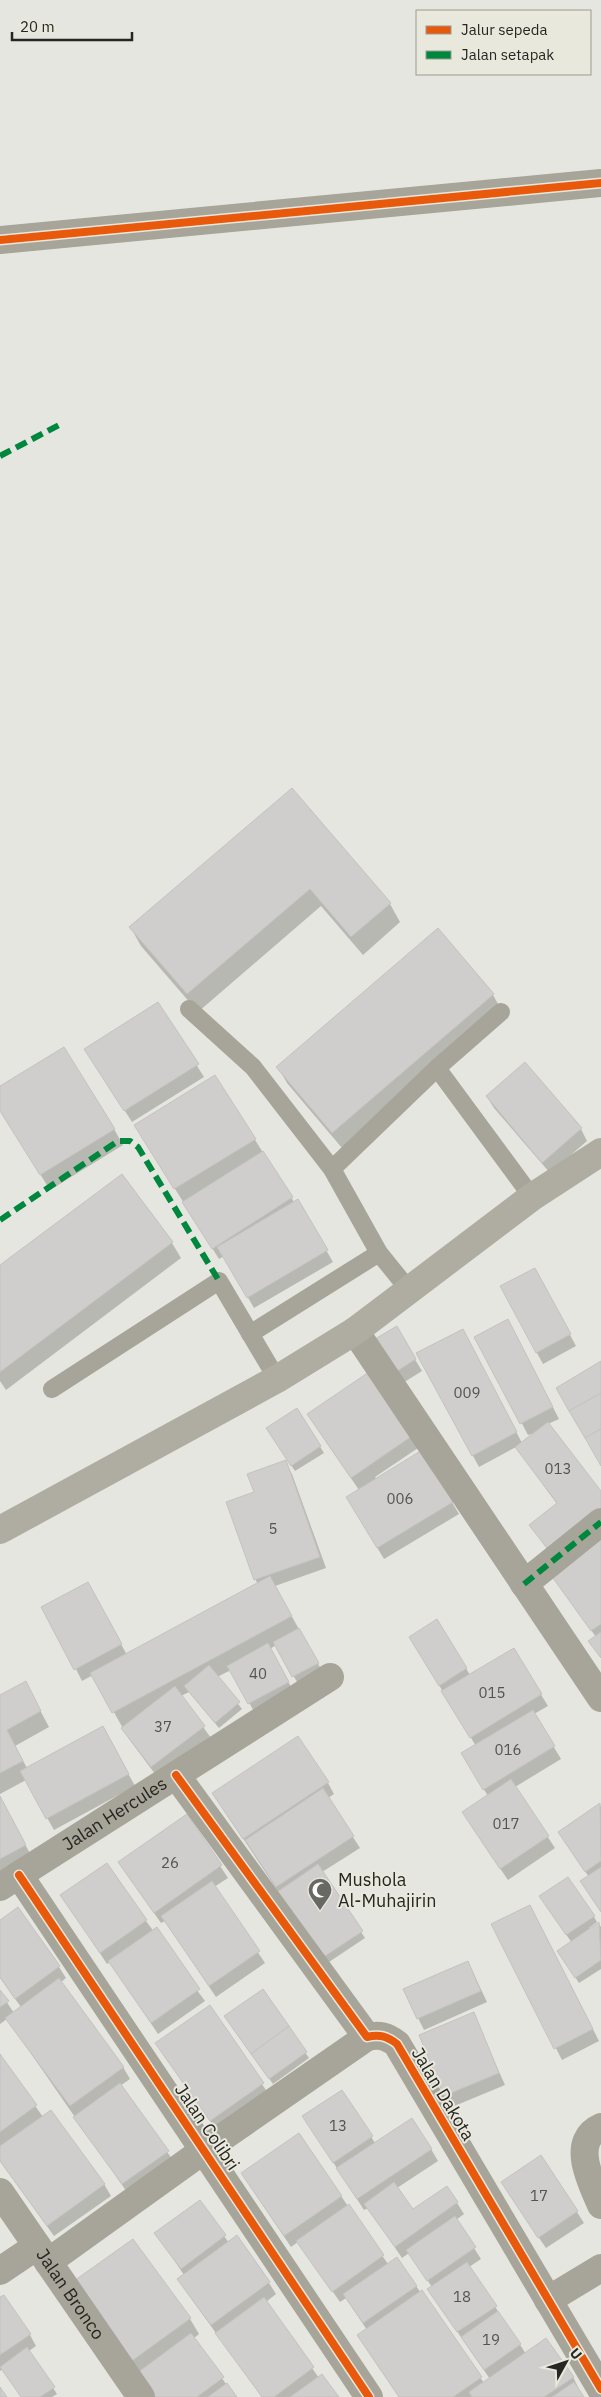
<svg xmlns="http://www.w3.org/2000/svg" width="601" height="2397" font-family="'IBM Plex Sans',sans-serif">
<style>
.shadow{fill:#0003}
.building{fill:#cfcecd;stroke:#c3c2c0}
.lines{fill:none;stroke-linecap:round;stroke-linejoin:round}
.lane{stroke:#a7a599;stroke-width:18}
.street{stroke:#a7a599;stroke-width:28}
.secondary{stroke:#afada1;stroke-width:28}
.quiet{stroke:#00873e;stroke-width:6;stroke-dasharray:12 6;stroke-linecap:butt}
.cycleway-casing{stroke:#e9e8dd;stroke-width:11}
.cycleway{stroke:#e8590c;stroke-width:8}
.labels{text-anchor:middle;stroke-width:4;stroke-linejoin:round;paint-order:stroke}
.number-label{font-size:15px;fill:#535350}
.street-label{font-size:18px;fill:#262622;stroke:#e9e8dd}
.poi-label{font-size:18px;fill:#262622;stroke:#e9e8dd;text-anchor:start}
</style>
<rect width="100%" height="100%" fill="#e6e6e0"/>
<g class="shadow">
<polygon points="292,790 390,904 400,922 363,955 321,906 198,1012 141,946 131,928"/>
<polygon points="438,930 493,995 502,1011 342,1148 287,1083 278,1067"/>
<polygon points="158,1004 204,1077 132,1122 93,1061"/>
<polygon points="525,1064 581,1129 587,1141 550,1173 494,1108 487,1097"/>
<polygon points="215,1076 294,1202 297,1200 333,1262 254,1308 224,1256 219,1259 145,1141"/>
<polygon points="0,1088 114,1129 123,1145 50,1190 0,1110"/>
<polygon points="122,1175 172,1243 181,1258 6,1390 0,1381 0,1267"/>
<polygon points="541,1281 576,1346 543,1364 501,1287"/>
<polygon points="396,1328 422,1371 398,1386"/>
<polygon points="514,1332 559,1419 548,1424 601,1493 601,1658 590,1641 596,1637 550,1572 559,1565 530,1525 557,1504 516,1447 479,1467 418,1354 469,1342 522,1443 535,1433 528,1435 476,1337"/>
<polygon points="297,1410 324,1453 295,1471 271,1434"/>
<polygon points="308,1415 411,1437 418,1448 375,1477 377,1479 422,1452 459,1514 384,1559 347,1497 359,1490"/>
<polygon points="285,1462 292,1474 326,1568 275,1586 321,1669 297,1682 276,1645 270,1649 295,1694 256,1715 231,1670 217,1677 242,1709 219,1728 189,1692 181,1696 211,1738 158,1778 129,1739 93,1675 82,1681 76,1669 94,1595 127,1655 258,1584 255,1579 256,1493"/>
<polygon points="437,1621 470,1675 513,1649 548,1706 534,1714 561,1759 515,1787 555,1848 508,1880 470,1824 488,1796 462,1754 476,1746 417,1649"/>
<polygon points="0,1697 34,1699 49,1727 15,1746 27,1768 109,1739 135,1786 54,1830 26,1780 0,1794"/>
<polygon points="328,1783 334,1794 328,1798 360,1848 322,1872 365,1938 326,1964 221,1805"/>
<polygon points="0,1799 32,1857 0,1874"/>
<polygon points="600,1805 601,1807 601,1912 589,1877 566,1843"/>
<polygon points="187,1816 228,1878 214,1887 265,1963 216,1997 165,1921 161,1923 126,1873"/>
<polygon points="62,1896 146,1921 205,2001 158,2034 110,1962 107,1964"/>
<polygon points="544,1902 594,1917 597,1922 589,1928 591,1930 599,1924 601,1927 601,1969 579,1983 562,1957 572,1943"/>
<polygon points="18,1909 59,1967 66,1978 61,1982 123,2067 130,2079 120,2086 175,2163 129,2195 7,2019 0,2024 0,1992 14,2013 21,2007 0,1978 0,1921"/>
<polygon points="536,1918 599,2041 562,2060 493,1925"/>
<polygon points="468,1962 487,2002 424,2030 418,2018"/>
<polygon points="263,1991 309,2058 273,2084 233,2028"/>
<polygon points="209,2006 270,2096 218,2132 163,2054"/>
<polygon points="473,2014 505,2085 452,2107 445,2095"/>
<polygon points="0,2056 43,2117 104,2184 111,2196 54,2236 0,2161"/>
<polygon points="342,2091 375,2143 431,2149 438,2161 397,2188 413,2211 447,2187 464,2214 456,2220 481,2259 469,2267 526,2354 573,2377 583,2397 399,2397 358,2336 367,2330 346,2298 340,2302 298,2242 291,2247 242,2174 341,2196 388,2264 416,2286 484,2383 490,2379 436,2301 432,2287 409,2253 402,2258 368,2208 364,2210 311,2128"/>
<polygon points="509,2194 577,2212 584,2223 546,2248"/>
<polygon points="200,2202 229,2243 236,2237 269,2283 276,2294 266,2302 319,2378 337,2397 262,2397 185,2290 178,2279 184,2275 156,2233"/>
<polygon points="133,2240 190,2319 199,2334 194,2338 235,2397 154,2397 82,2298"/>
<polygon points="0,2299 30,2335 36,2346 29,2351 57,2394 52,2397 22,2397 3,2369 0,2371"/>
</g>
<g class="building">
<polygon points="292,788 391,903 351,937 310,889 187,994 129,927"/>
<polygon points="438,928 494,994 332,1133 276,1067"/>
<polygon points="158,1002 199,1064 124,1111 84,1049"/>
<polygon points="64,1047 115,1129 40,1175 0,1111 0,1086"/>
<polygon points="525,1062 582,1128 542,1163 486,1096"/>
<polygon points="215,1075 256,1139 174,1189 134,1125"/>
<polygon points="263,1151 293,1197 212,1249 182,1202"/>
<polygon points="122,1174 173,1242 0,1372 0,1265"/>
<polygon points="298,1199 328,1250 247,1298 217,1247"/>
<polygon points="535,1268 571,1334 536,1353 500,1286"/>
<polygon points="508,1319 553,1407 520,1424 474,1337"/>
<polygon points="397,1326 416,1359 391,1375 370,1342"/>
<polygon points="463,1329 517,1432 472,1456 416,1353"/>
<polygon points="601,1361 601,1393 569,1411 556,1388"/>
<polygon points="369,1372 412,1436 351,1478 307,1414"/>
<polygon points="601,1393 601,1429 585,1438 569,1411"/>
<polygon points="297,1408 321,1446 291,1466 266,1428"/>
<polygon points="548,1422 601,1491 601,1514 550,1552 529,1525 557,1503 515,1447"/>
<polygon points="601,1429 601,1466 585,1438"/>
<polygon points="422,1450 453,1502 377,1548 346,1497"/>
<polygon points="286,1460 320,1557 254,1580 226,1502 254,1492 247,1474"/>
<polygon points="601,1533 601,1624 591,1631 548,1571"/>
<polygon points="270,1576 292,1616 112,1713 90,1673"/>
<polygon points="88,1582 122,1644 74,1670 41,1607"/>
<polygon points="437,1619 467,1668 439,1686 409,1637"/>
<polygon points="299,1628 319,1663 292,1677 273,1642"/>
<polygon points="601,1632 601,1658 588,1641"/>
<polygon points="268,1643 289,1682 248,1704 227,1666"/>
<polygon points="514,1648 542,1694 470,1738 441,1691"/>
<polygon points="209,1665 240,1702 215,1723 184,1686"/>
<polygon points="26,1681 41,1711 7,1730 23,1761 0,1773 0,1695"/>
<polygon points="175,1686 205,1726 151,1767 121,1728"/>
<polygon points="533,1710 555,1746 483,1790 461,1753"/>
<polygon points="103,1726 129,1774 46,1819 20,1771"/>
<polygon points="298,1736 329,1782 243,1839 212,1793"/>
<polygon points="511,1779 549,1836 500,1869 462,1812"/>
<polygon points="323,1788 354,1836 276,1887 245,1840"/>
<polygon points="0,1796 26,1845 0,1859"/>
<polygon points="600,1803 601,1861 585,1872 558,1832"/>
<polygon points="187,1814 222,1865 154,1913 118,1862"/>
<polygon points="107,1863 147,1920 100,1953 60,1895"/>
<polygon points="318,1864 363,1931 322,1958 277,1892"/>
<polygon points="601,1867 601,1912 580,1881"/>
<polygon points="568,1877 595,1916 566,1935 539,1896"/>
<polygon points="212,1881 260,1951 209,1986 161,1916"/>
<polygon points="530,1905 593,2029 554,2049 491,1924"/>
<polygon points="18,1907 60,1966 15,1999 0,1977 0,1920"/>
<polygon points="599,1922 601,1960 575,1978 557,1951"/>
<polygon points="157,1927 200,1989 151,2023 108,1961"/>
<polygon points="468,1961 481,1991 417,2019 403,1989"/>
<polygon points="59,1978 124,2067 70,2106 5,2018"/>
<polygon points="263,1989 289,2026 251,2054 224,2016"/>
<polygon points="0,1990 9,2001 0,2007"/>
<polygon points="210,2005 264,2083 210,2121 155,2043"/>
<polygon points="474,2012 499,2073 444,2096 419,2035"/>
<polygon points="289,2026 307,2052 269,2079 251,2054"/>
<polygon points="0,2054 37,2105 0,2132"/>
<polygon points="120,2083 169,2151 122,2184 73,2117"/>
<polygon points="342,2090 373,2136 333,2163 302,2116"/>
<polygon points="51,2110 105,2184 47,2226 0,2161 0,2146"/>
<polygon points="412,2118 432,2149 357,2199 336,2168"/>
<polygon points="299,2133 342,2196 284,2236 241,2173"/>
<polygon points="541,2155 578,2211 538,2238 501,2182"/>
<polygon points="394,2182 413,2209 447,2186 458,2202 395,2247 364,2204"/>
<polygon points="200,2200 226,2235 181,2269 154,2233"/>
<polygon points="349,2204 384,2255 332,2292 296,2241"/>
<polygon points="455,2216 476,2247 427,2281 406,2250"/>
<polygon points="237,2235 270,2282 211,2325 177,2279"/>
<polygon points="133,2239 191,2318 129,2363 71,2283"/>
<polygon points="397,2257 417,2286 363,2323 343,2294"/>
<polygon points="467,2262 497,2306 457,2332 427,2289"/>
<polygon points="422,2290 482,2377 453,2397 399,2397 357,2335"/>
<polygon points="4,2295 31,2334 0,2355 0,2297"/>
<polygon points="264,2297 314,2367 274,2397 262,2397 215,2333"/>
<polygon points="498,2311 521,2344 484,2370 461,2337"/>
<polygon points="191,2333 224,2377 197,2397 154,2397 137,2373"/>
<polygon points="546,2338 574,2377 544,2397 472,2397 469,2392"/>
<polygon points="27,2347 55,2387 40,2397 21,2397 0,2367"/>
<polygon points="322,2374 339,2397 290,2397"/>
<polygon points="574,2382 584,2397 552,2397"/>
<polygon points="227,2383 237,2397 208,2397"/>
<polygon points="0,2387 7,2397 0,2397"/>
</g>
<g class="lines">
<g class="lane">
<polyline points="189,1009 253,1067 332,1169 379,1253 409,1290"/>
<polyline points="437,1068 532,1197"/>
<polyline points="332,1169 437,1068 501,1012"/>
<polyline points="250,1334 379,1253"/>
<polyline points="52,1389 219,1281 277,1379"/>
</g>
<g class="street">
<polyline points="0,240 601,183"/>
<polyline points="355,1331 601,1698"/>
<polyline points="524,1584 601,1522"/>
<path d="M 176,1775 L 367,2037 C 379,2034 387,2036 397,2044 L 601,2389"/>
<polyline points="19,1875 369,2397"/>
<path id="s1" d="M 0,1887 L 330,1677"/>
<path d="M 601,2127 C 569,2141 592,2184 601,2205"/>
<path id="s2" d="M 0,2192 L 141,2397"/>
<polyline points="48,2262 204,2150 367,2037"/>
<polyline points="0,2271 37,2246"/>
<polyline points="548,2300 601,2268"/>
</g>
<polyline class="secondary" points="0,1530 277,1379 355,1331 532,1197 601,1152"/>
<g class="quiet">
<polyline points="0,456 59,425"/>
<polyline points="0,1220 118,1141 130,1141 138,1147 219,1281"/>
<polyline points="524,1584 601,1522"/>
</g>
<defs>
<g id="cycleway">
<polyline points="0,240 601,183"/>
<path d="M 176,1775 L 367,2037 C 379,2034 387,2036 397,2044 L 601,2389"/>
<polyline points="19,1875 369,2397"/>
</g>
</defs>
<use href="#cycleway" class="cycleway-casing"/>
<use href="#cycleway" class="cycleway"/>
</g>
<defs>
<symbol id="mosque-pin" viewBox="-11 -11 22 30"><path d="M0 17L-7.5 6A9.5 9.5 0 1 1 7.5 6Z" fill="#696964" stroke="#e9e8dd"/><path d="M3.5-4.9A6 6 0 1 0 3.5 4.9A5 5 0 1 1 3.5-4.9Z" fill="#fff"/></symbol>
</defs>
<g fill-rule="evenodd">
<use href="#mosque-pin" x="306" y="1876" width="28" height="38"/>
</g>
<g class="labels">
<g class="number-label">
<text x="467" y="1398">009</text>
<text x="558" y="1474">013</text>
<text x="400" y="1504">006</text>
<text x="273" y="1534">5</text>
<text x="258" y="1679">40</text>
<text x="492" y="1698">015</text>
<text x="163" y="1732">37</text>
<text x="508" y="1755">016</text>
<text x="506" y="1829">017</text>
<text x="170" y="1868">26</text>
<text x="338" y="2131">13</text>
<text x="539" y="2201">17</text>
<text x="462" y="2302">18</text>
<text x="491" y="2345">19</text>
</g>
<g class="street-label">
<text dy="6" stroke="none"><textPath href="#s1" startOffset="136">Jalan Hercules</textPath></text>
<text transform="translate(443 2094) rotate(59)" y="6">Jalan Dakota</text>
<text transform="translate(207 2127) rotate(56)" y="6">Jalan Colibri</text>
<text dy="6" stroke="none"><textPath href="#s2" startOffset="124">Jalan Bronco</textPath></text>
</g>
<g class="poi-label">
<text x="338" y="1886">Mushola<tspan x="338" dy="21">Al-Muhajirin</tspan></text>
</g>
</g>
<rect x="416" y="10" width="175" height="65" fill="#e9e8dd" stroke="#9b9a92"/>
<rect x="426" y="26" width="25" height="8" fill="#e8590c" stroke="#9b9a92"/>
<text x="461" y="35" font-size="15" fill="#262622">Jalur sepeda</text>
<rect x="426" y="51" width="25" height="8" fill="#00873e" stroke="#9b9a92"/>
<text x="461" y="60" font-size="15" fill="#262622">Jalan setapak</text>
<g transform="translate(566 2362) rotate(50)" stroke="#e9e8dd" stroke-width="4" paint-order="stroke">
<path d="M0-4L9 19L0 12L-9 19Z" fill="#262622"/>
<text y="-8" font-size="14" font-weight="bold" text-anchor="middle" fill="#262622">U</text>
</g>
<path d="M12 32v8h120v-8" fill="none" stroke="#262622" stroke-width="2.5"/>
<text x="20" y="32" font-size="15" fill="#262622" stroke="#e9e8dd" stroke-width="4" paint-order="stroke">20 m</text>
</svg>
